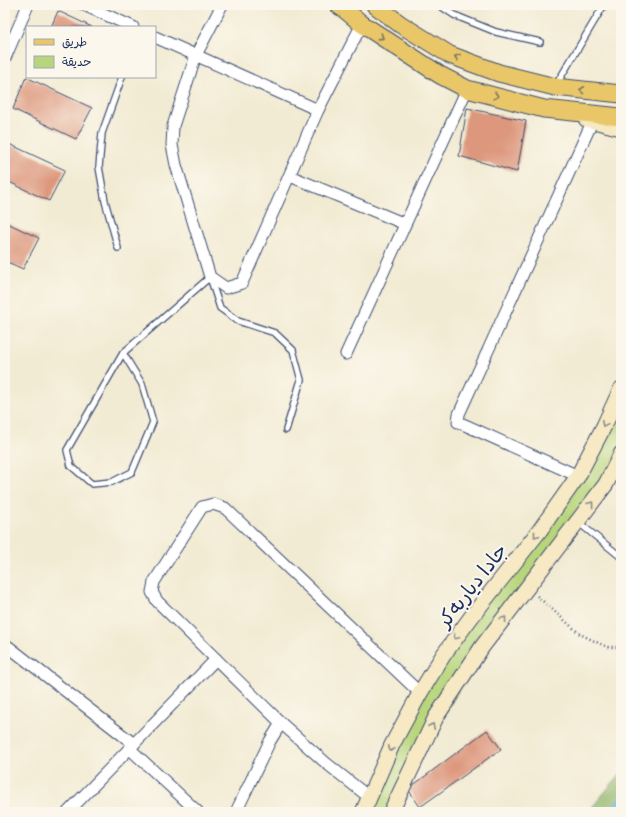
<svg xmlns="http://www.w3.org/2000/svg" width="626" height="817" font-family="Caveat,'Playpen Sans Arabic',sans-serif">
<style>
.green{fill:#b8d57c;stroke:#6a826d}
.forest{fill:#92b66c;stroke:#567265}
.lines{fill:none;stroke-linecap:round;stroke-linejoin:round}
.stream{stroke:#4ea8cb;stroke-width:4}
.building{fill:#dd977d}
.service-casing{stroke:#3b4b70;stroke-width:8}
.minor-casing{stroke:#3b4b70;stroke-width:13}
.secondary-casing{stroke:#3b4b70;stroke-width:17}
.primary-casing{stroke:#3b4b70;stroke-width:19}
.trunk-casing{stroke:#3b4b70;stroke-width:20}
.path{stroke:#3b4b70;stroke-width:2.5;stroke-dasharray:1 3;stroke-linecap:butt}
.service{stroke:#fff;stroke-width:5.5}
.minor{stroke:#fff;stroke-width:11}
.secondary{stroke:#f6e9c3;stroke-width:15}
.primary{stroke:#e9c769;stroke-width:17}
.trunk{stroke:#e9c769;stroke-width:18}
.oneway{stroke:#787363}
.oneway2{stroke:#888c90}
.labels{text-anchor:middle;stroke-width:4;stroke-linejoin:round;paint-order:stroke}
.street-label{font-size:20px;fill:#1b2f5e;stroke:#fbf7ec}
</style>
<rect width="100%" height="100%" fill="#fbf7ec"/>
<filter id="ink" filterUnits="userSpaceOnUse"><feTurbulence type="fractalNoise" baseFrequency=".025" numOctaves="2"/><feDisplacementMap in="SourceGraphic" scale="8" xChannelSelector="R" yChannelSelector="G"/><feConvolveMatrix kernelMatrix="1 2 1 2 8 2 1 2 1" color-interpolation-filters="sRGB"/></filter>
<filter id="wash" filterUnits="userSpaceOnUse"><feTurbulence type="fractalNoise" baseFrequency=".012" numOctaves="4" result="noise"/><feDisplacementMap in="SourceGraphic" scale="16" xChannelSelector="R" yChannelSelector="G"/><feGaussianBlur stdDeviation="0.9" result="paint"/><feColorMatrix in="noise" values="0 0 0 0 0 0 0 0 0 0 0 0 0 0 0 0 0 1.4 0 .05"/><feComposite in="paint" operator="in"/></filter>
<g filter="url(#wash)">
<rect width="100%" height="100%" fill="#f2ebd3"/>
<g class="green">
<polygon points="5,5 12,5 5,23"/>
<polygon points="621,389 621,454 482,647 391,812 363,812 420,693 540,530"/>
</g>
<polygon class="forest" points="621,773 621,812 588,812"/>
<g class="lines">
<polyline class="stream" points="608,812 621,798"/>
</g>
<g id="blocks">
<g class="building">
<polygon points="58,11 92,27 51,27"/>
<polygon points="26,77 92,108 76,139 13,109"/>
<polygon points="467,108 526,121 517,172 459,156"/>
<polygon points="5,142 65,170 49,201 5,180"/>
<polygon points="5,222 39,238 23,269 5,261"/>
<polygon points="487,730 501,749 420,807 408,789"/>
</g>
</g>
</g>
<g filter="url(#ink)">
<use href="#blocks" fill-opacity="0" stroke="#3b4b70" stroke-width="1"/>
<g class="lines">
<defs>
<g id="service">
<polyline points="439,5 454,15 496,32 540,42"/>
<polyline points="556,85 604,5"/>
<polyline points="118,248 105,201 99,167 102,133 122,77"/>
<polyline points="123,353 142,384 153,422 132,472 112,482 92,484 71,466 67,450 123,353 210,277 220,308 238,321 275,333 293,350 301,380 286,430"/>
<polyline points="578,522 621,557"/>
</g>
<g id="minor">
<polyline points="84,5 133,27"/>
<polyline points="222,5 196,55 173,126 172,145 176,165 210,277 226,288 242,283 318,110 362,24"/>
<polyline points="155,37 318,110"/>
<polyline points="5,58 28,5"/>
<polyline points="290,176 405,224"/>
<polyline points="346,354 467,89"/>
<polyline points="578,476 465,425 458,422 459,414 593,120"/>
<polyline points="5,644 134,744"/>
<polyline points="130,749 198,812"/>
<polyline points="370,798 326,763 281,723 157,601 152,592 154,582 202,507 213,504 225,508 420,693"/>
<polyline points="68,812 216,659"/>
<polyline points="236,812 270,741 281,723"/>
</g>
<g id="secondary">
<polyline points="586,119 621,128"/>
<polyline points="363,812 392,745 420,693 444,654 472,616 540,530 578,476 604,426 621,389"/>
<polyline points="391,812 436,717 482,647 606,484 621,454"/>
</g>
<g id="primary">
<polyline points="339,5 362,24 440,75 467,89 544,109 621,117"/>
<polyline points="375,5 400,24 450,55 499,73 555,87 621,94"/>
</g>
<polyline id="trunk" points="339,5 340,6"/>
</defs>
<use href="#service" class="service-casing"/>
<use href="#minor" class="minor-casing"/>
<use href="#secondary" class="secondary-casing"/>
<use href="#primary" class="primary-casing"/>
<use href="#trunk" class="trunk-casing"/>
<polyline class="path" points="537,596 580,634 607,647 621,647"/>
<use href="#service" class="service"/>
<use href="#minor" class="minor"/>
<use href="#secondary" class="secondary"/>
<use href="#primary" class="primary"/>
<use href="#trunk" class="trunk"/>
</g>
<defs><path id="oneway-chevron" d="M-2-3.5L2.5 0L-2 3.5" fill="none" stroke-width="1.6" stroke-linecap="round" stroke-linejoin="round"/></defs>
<g class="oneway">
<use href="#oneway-chevron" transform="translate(381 37) rotate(33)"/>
<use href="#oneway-chevron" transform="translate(457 57) rotate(-160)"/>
<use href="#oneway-chevron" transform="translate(582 90) rotate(-173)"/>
<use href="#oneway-chevron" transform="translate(496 96) rotate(15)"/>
</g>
<g class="oneway2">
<use href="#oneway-chevron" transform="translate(604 424) rotate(116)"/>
<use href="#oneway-chevron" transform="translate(591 504) rotate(-53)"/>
<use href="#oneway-chevron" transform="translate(536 535) rotate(128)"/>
<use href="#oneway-chevron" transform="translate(504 619) rotate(-53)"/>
<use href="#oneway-chevron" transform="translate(456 637) rotate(127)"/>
<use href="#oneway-chevron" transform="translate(432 726) rotate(-65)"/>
<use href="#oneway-chevron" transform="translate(391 749) rotate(114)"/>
</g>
</g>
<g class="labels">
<g class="street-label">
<text transform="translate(472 585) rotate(-52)" y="7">جادا دیاربه‌كر</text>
</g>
</g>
<rect width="626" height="817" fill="none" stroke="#fbf7ec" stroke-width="20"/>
<rect x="26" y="26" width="130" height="52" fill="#fbf7ec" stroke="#a1a7b3"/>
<rect x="34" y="39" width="20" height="6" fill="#e9c769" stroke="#a1a7b3"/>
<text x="62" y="46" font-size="12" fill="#1b2f5e">طريق</text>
<rect x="34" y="56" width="20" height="12" fill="#b8d57c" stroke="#a1a7b3"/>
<text x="62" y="66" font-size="12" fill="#1b2f5e">حديقة</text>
</svg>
